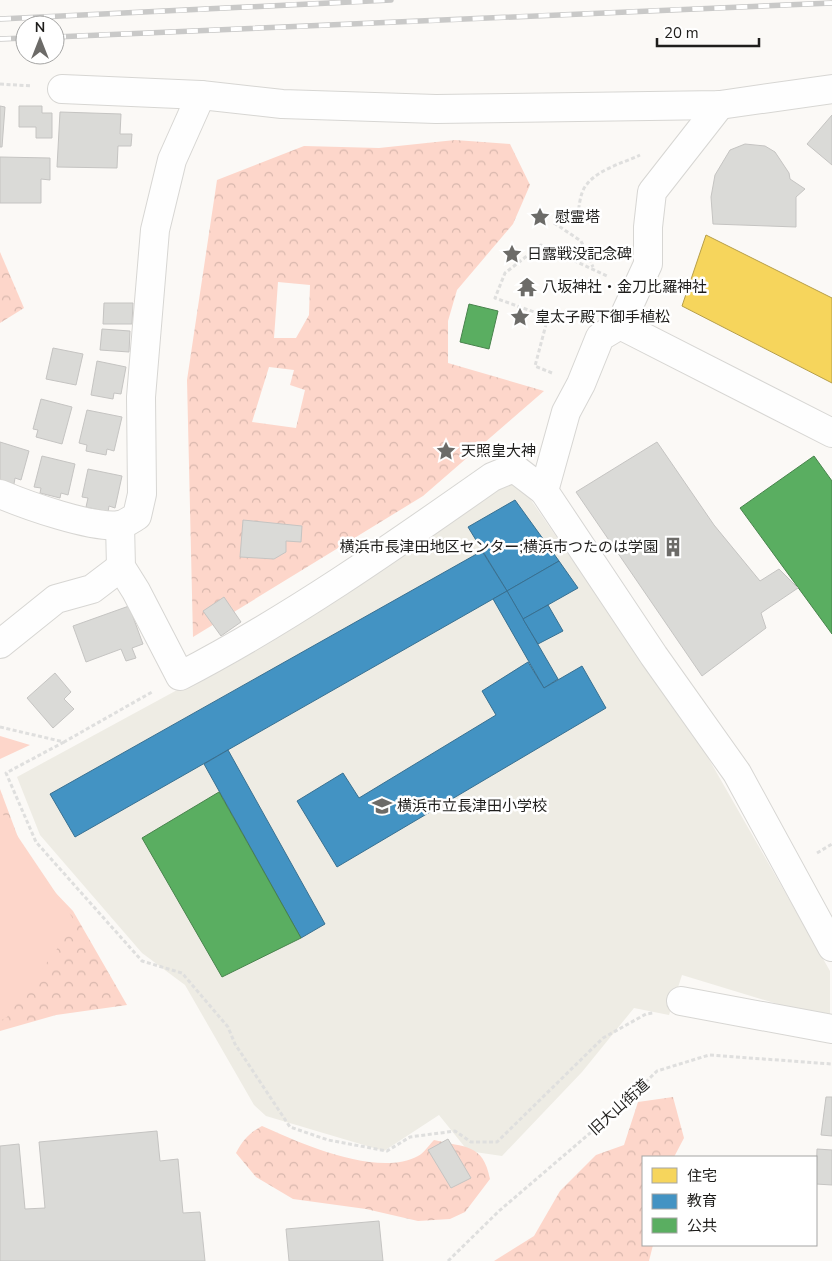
<svg xmlns="http://www.w3.org/2000/svg" width="832" height="1261" font-family="'Nunito Sans','Noto Sans JP',sans-serif">
<style>
.built{fill:#eeece4}
.forest{fill:url(#forest-crowns);fill-rule:evenodd}
.park{fill:#fdd6ca}
.homes{fill:#f6d55c;stroke:#b69e49}
.schools{fill:#4393c3;stroke:#387091}
.public{fill:#5aae61;stroke:#48834c}
.building{fill:#dadad7;stroke:#c5c4c2}
.lines{fill:none;stroke-linecap:round;stroke-linejoin:round}
.minor-casing{stroke:#d7d6d3;stroke-width:30}
.path{stroke:#dfdfde;stroke-width:3;stroke-dasharray:4 2.5;stroke-linecap:butt}
.minor{stroke:#fefefe;stroke-width:28}
.rail-casing{stroke:#c9c9c8;stroke-width:5.5}
.rail{stroke:#fff;stroke-width:4;stroke-dasharray:11;stroke-linecap:butt}
.labels{text-anchor:middle;stroke-width:5;stroke-linejoin:round;paint-order:stroke}
.poi-label{font-size:15px;fill:#1f1e1c;stroke:#fff;text-anchor:start}
.street-label{font-size:15px;fill:#1f1e1c;stroke:#fff}
</style>
<defs>
<pattern id="forest-crowns" width="20" height="18" patternUnits="userSpaceOnUse" patternTransform="scale(1.25)"><rect width="20" height="18" fill="#fdd6ca"/><path d="M2 6a3 3 0 1 1 6 0M12 15a3 3 0 1 1 6 0" fill="none" stroke="#d8b7ad"/></pattern>
</defs>
<rect width="100%" height="100%" fill="#fbf9f6"/>
<polygon class="built" points="503,479 520,484 706,754 830,971 830,1020 682,975 669,1015 634,1008 582,1072 502,1156 468,1151 439,1115 384,1151 266,1116 254,1105 185,985 142,953 40,835 17,777 214,670"/>
<g class="forest">
<path d="M 455,140 L 510,144 L 530,185 L 513,224 L 457,290 L 448,321 L 448,363 L 544,391 L 423,496 L 193,637 L 187,380 L 217,180 L 304,146 L 379,148 ZM 278,282 L 310,285 L 309,315 L 296,338 L 274,338 ZM 269,367 L 294,370 L 290,385 L 305,390 L 296,428 L 252,422 Z"/>
<polygon points="0,252 24,308 0,323"/>
<polygon points="0,789 28,864 73,911 127,1005 56,1015 0,1031"/>
<polygon points="673,1097 684,1138 674,1157 643,1157 643,1245 653,1245 649,1261 494,1261 534,1236 560,1191 596,1155 624,1145 638,1102"/>
<path d="M 262,1126 C 300,1143 377,1178 418,1156 C 424,1153 429,1145 434,1140 C 465,1148 483,1143 490,1179 L 465,1212 L 450,1219 L 418,1221 L 366,1209 L 293,1199 L 256,1177 L 236,1153 C 243,1140 249,1133 262,1126 Z"/>
</g>
<g class="park">
<polygon points="0,736 30,745 0,759"/>
<polygon points="0,810 76,923 7,1017 0,1021"/>
</g>
<polygon class="homes" points="706,235 832,298 832,383 682,306"/>
<g class="schools">
<polygon points="515,500 559,561 507,591 468,527"/>
<polygon points="482,551 507,591 75,837 50,794"/>
<polygon points="559,561 578,588 523,619 507,591"/>
<polygon points="507,591 558,679 544,688 493,599"/>
<polygon points="548,605 563,631 538,644 523,619"/>
<polygon points="528,662 544,688 582,666 606,708 337,867 297,801 343,773 359,798 496,715 482,691"/>
<polygon points="228,750 325,924 301,938 204,764"/>
</g>
<g class="public">
<polygon points="469,304 498,311 489,349 460,342"/>
<polygon points="814,456 832,481 832,634 740,508"/>
<polygon points="219,792 301,938 222,977 142,838"/>
</g>
<g class="building">
<polygon points="0,106 5,107 2,147 0,147"/>
<polygon points="19,106 42,106 42,113 52,113 52,138 36,138 36,127 19,127"/>
<polygon points="60,112 121,114 120,134 132,134 131,146 118,146 117,168 57,167"/>
<polygon points="832,115 832,165 807,144"/>
<polygon points="745,144 765,146 775,152 789,173 790,179 805,189 796,197 796,227 713,224 711,197 715,175 730,150"/>
<polygon points="0,157 50,158 50,180 41,179 41,203 0,203"/>
<polygon points="104,303 133,303 132,324 103,324"/>
<polygon points="102,329 130,331 129,352 100,350"/>
<polygon points="53,348 83,354 76,385 46,379"/>
<polygon points="97,361 126,367 121,394 114,393 113,399 91,395"/>
<polygon points="41,399 72,407 62,444 36,437 38,430 33,429"/>
<polygon points="87,410 122,417 114,451 107,449 106,455 86,451 87,445 79,443"/>
<polygon points="0,442 29,451 21,480 15,478 14,484 0,480"/>
<polygon points="657,442 714,525 760,581 779,569 798,588 761,613 766,628 702,676 576,492"/>
<polygon points="42,456 75,464 68,495 61,493 60,498 40,493 41,488 34,487"/>
<polygon points="88,469 122,476 115,508 109,506 108,512 86,507 88,498 82,497"/>
<polygon points="243,520 302,526 301,542 286,541 286,552 274,559 240,557"/>
<polygon points="224,597 241,622 221,636 203,611"/>
<polygon points="129,606 143,644 132,648 136,658 126,661 121,649 86,662 73,626"/>
<polygon points="55,673 71,692 64,699 74,709 53,728 27,698"/>
<polygon points="826,1097 832,1097 832,1136 821,1135"/>
<polygon points="157,1131 160,1161 178,1159 183,1213 200,1212 205,1261 0,1261 0,1146 19,1144 25,1209 45,1208 39,1142"/>
<polygon points="448,1139 471,1178 451,1188 428,1150"/>
<polygon points="817,1149 832,1150 832,1185 816,1184"/>
<polygon points="379,1221 383,1261 289,1261 286,1229"/>
</g>
<g class="lines">
<defs>
<g id="minor">
<polyline points="62,89 201,95 282,104 436,109 720,105 832,89"/>
<polyline points="720,105 652,192 648,227 648,264 620,325 600,337 581,384 566,412 544,491 654,656 737,773 832,947"/>
<polyline points="620,325 832,433"/>
<path d="M 0,494 C 26,505 93,529 120,525 C 125,524 132,519 137,516 L 142,494 L 141,397 L 155,230 L 172,160 L 201,95"/>
<path d="M 120,525 L 121,567 L 136,591 L 180,676 C 290,619 391,548 492,477 L 514,468 L 544,491"/>
<polyline points="0,644 56,599 92,589 121,567"/>
<polyline points="681,1001 832,1029"/>
</g>
</defs>
<use href="#minor" class="minor-casing"/>
<g class="path">
<polyline points="0,84 32,86"/>
<path d="M 577,222 C 579,210 579,193 587,184 C 599,169 623,163 640,155"/>
<polyline points="554,223 581,241 593,267"/>
<polyline points="552,373 535,366 548,317 495,298 505,273 541,245 607,276"/>
<polyline points="0,727 64,742 152,692"/>
<polyline points="64,742 6,773 36,842 142,961 182,973 228,1027 235,1044 290,1127 328,1140 387,1151 410,1137 455,1131 471,1142 497,1142 603,1038 646,1014 653,1013"/>
<polyline points="817,853 832,844"/>
<polyline points="448,1261 499,1211 617,1110 657,1071 709,1055 832,1064"/>
</g>
<use href="#minor" class="minor"/>
<defs>
<g id="rail">
<polyline points="0,19 391,0"/>
<polyline points="55,37 832,3"/>
<polyline points="0,39 25,38"/>
</g>
</defs>
<use href="#rail" class="rail-casing"/>
<use href="#rail" class="rail"/>
</g>
<defs>
<symbol id="sight-bare" viewBox="-9 -9 18 18"><path d="M0-6L1.8-2.2L6-1.7L2.9 1.2L3.7 5.4L0 3.3L-3.7 5.4L-2.9 1.2L-6-1.7L-1.8-2.2Z" fill="#6c6b68" stroke="#fff" stroke-width="2.5" paint-order="stroke"/></symbol>
<symbol id="temple-bare" viewBox="-9 -9 18 18"><path d="M0-6L5-2H3V0L6.5 2.5H4V6H1.5V3h-3V6H-4V2.5H-6.5L-3 0V-2H-5Z" fill="#6c6b68" stroke="#fff" stroke-width="2.5" paint-order="stroke"/></symbol>
<symbol id="building-bare" viewBox="-9 -9 18 18"><path d="M-4-6H4V6H1V3H-1V6H-4ZM-2.5-4.3h1.7v1.8h-1.7ZM.8-4.3h1.7v1.8H.8ZM-2.5-1h1.7V.8h-1.7ZM.8-1h1.7V.8H.8Z" fill="#6c6b68" stroke="#fff" stroke-width="2.5" paint-order="stroke"/></symbol>
<symbol id="school-bare" viewBox="-9 -9 18 18"><path d="M0-5L7-2L0 1L-7-2ZM-4 1L0 2.5L4 1V4Q0 6-4 4Z" fill="#6c6b68" stroke="#fff" stroke-width="2.5" paint-order="stroke"/></symbol>
</defs>
<g fill-rule="evenodd">
<use href="#sight-bare" x="526" y="203" width="28" height="28"/>
<use href="#sight-bare" x="498" y="240" width="28" height="28"/>
<use href="#temple-bare" x="513" y="273" width="28" height="28"/>
<use href="#sight-bare" x="506" y="303" width="28" height="28"/>
<use href="#sight-bare" x="432" y="437" width="28" height="28"/>
<use href="#building-bare" x="659" y="533" width="28" height="28"/>
<use href="#school-bare" x="368" y="792" width="28" height="28"/>
</g>
<g class="labels">
<g class="poi-label">
<text x="555" y="222">慰霊塔</text>
<text x="527" y="259">日露戦没記念碑</text>
<text x="542" y="292">八坂神社・金刀比羅神社</text>
<text x="535" y="322">皇太子殿下御手植松</text>
<text x="461" y="456">天照皇大神</text>
<text x="658" y="552" text-anchor="end">横浜市長津田地区センター;横浜市つたのは学園</text>
<text x="397" y="811">横浜市立長津田小学校</text>
</g>
<g class="street-label">
<text transform="translate(619 1107) rotate(-42)" y="5">旧大山街道</text>
</g>
</g>
<rect x="642" y="1156" width="175" height="90" fill="#ffffff" stroke="#a5a5a4"/>
<rect x="652" y="1168" width="25" height="15" fill="#f6d55c" stroke="#a5a5a4"/>
<text x="687" y="1181" font-size="15" fill="#1f1e1c">住宅</text>
<rect x="652" y="1194" width="25" height="15" fill="#4393c3" stroke="#a5a5a4"/>
<text x="687" y="1206" font-size="15" fill="#1f1e1c">教育</text>
<rect x="652" y="1218" width="25" height="15" fill="#5aae61" stroke="#a5a5a4"/>
<text x="687" y="1231" font-size="15" fill="#1f1e1c">公共</text>
<g transform="translate(40 40)"><circle r="24" fill="#ffffff" stroke="#a5a5a4"/>
<path d="M0-4L9 19L0 12L-9 19Z" fill="#6c6b68"/>
<text y="-8" font-size="14" font-weight="bold" text-anchor="middle" fill="#1f1e1c">N</text>
</g>
<path d="M657 38v8h102v-8" fill="none" stroke="#1f1e1c" stroke-width="2.5"/>
<text x="664" y="38" font-size="15" fill="#1f1e1c" stroke="#ffffff" stroke-width="4" paint-order="stroke">20 m</text>
</svg>
